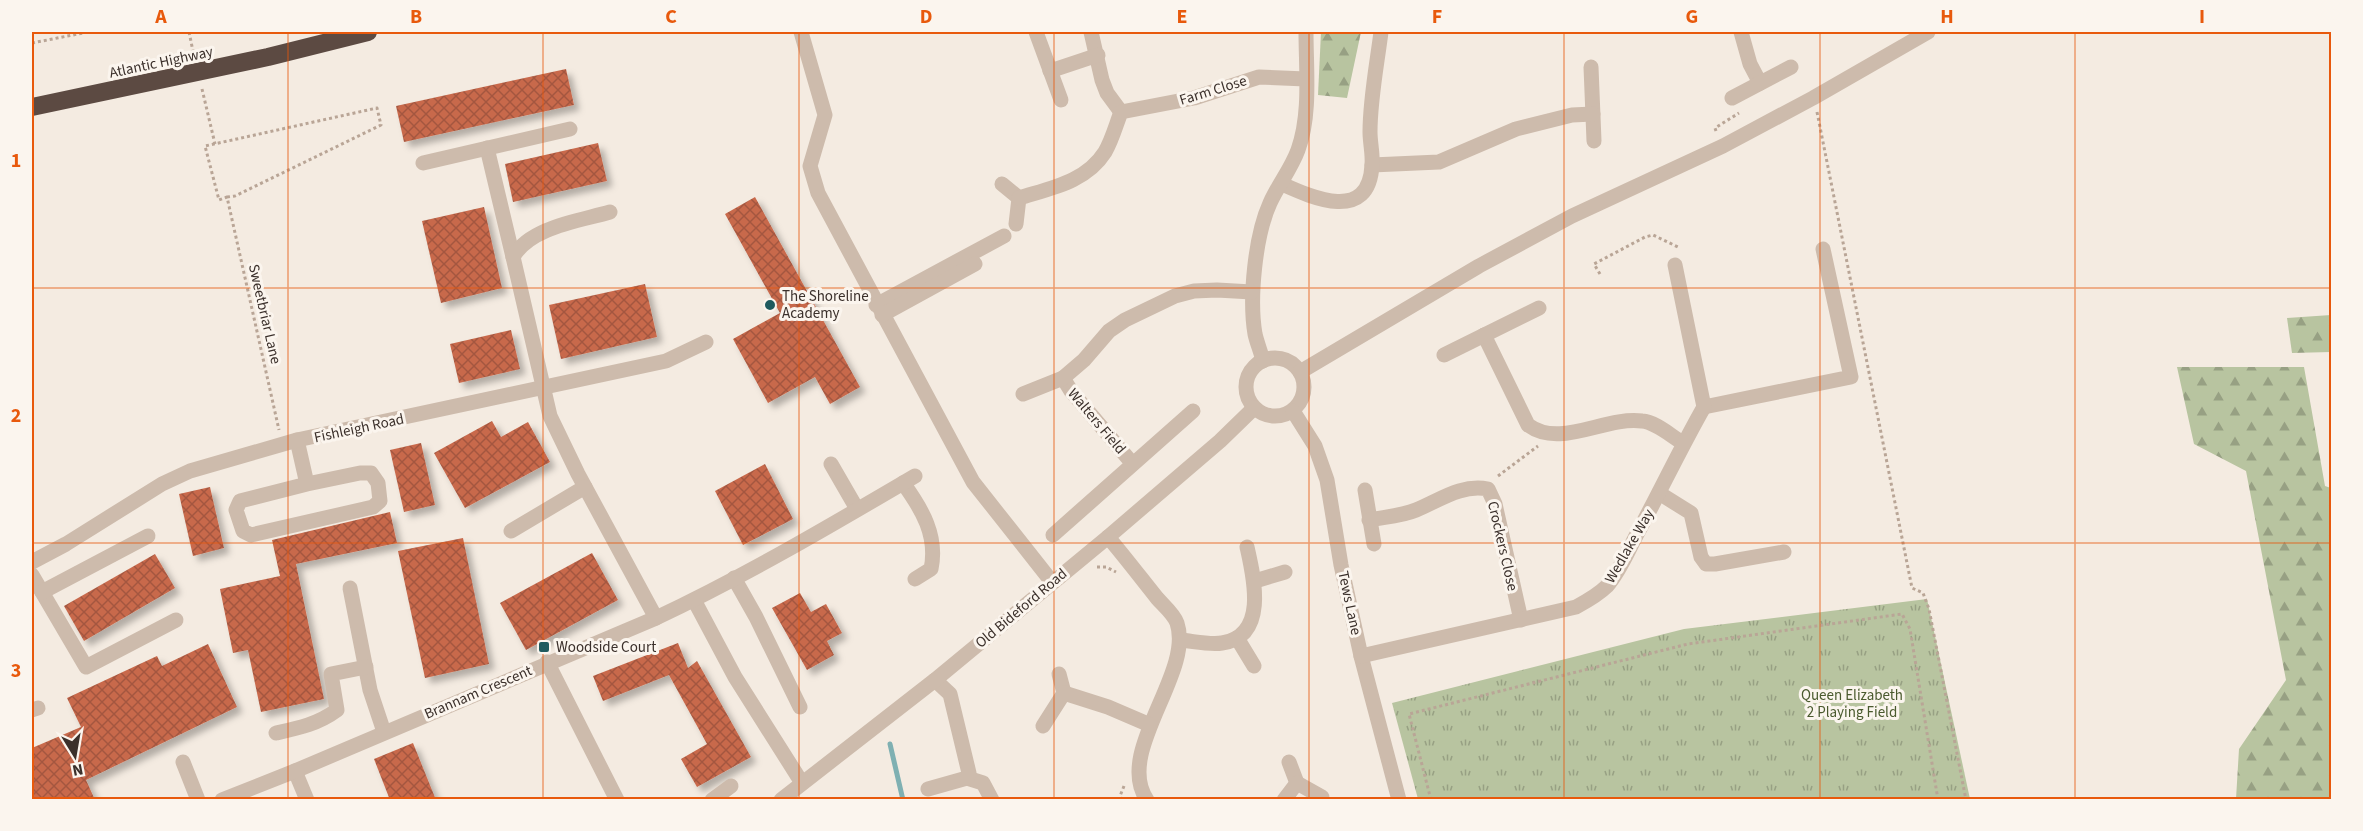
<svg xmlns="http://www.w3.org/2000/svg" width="2363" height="831" font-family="'Source Sans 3',sans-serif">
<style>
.forest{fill:url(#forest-firs)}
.park{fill:url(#park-tufts)}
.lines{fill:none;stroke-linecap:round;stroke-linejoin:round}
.stream{stroke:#7fb0b2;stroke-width:5}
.building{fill:url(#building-cross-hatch);filter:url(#shadow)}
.path{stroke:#b9a596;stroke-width:3;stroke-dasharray:3 3;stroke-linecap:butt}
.minor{stroke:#cdbbac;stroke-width:15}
.highway{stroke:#5c4a42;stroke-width:18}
.grid{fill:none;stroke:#e8590c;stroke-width:1.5;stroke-opacity:0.55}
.poi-dot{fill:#1f5a5e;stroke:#fbf5ee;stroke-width:2}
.labels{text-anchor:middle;stroke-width:6;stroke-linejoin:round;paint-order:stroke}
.street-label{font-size:15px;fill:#3b302b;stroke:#fbf5ee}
.poi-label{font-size:15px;fill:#3b302b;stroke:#fbf5ee;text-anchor:start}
.park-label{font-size:15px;fill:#4a5a2e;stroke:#fbf5ee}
.neatline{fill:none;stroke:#e8590c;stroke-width:2}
.grid-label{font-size:20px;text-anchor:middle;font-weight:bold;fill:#e8590c}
</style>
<defs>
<pattern id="forest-firs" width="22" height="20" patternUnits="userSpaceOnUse" patternTransform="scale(1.5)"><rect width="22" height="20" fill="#b8c4a0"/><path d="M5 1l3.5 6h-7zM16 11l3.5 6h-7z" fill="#97a083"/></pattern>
<pattern id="park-tufts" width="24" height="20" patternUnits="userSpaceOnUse" patternTransform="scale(1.5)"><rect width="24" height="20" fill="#b8c4a0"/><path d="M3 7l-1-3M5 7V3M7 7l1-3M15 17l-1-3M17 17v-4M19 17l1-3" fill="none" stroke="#97a083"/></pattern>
<pattern id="building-cross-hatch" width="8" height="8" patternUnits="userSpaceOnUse" patternTransform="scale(1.5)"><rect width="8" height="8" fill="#c8694b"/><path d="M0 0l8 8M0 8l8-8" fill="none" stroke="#a4573f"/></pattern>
<filter id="shadow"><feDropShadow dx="5.5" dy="5.5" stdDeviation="3" flood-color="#0004"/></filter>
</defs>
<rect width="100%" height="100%" fill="#f4ebe1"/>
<g class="forest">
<polygon points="1321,32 1361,32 1347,98 1318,95"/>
<polygon points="2331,315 2331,352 2292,353 2287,318"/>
<polygon points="2177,367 2304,367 2325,486 2331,488 2331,799 2236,799 2239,749 2286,680 2246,471 2194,444"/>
</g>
<polygon class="park" points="1927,599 1970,799 1418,799 1392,703 1684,629"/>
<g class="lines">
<polyline class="stream" points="890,744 903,800"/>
</g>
<g class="building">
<polygon points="566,69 574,105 404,142 396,106"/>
<polygon points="598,143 607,181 513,202 505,164"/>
<polygon points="755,197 860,387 830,404 815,377 768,403 733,339 780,313 725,214"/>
<polygon points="484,207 502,288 441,303 422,221"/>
<polygon points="645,284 657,337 561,359 549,305"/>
<polygon points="511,330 520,369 459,383 450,344"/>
<polygon points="492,421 501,437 528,422 550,462 465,508 434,453"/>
<polygon points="421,443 435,505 404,512 390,450"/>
<polygon points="765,464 793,519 743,545 715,491"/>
<polygon points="210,487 224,548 193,556 179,494"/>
<polygon points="390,512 397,543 296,564 324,699 261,712 248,650 233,653 220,589 280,576 272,540"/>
<polygon points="463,538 489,664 425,678 398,551"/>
<polygon points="592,553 618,600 526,650 500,603"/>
<polygon points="155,554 175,588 84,641 64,606"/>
<polygon points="800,593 811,612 826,604 842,633 827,641 834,655 807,670 772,608"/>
<polygon points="678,643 688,668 697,661 751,757 697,787 681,759 707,744 669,675 603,701 593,676"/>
<polygon points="208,644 237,707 86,780 95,800 32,800 32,748 81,727 67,698 157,656 162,666"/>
<polygon points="413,743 436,800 390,800 374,759"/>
</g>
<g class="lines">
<g class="path">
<polyline points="189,32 194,56"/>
<polyline points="32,43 88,32"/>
<polyline points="202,89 215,144"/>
<polyline points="1817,112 1912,588 1923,593 1929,609 1966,800"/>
<polyline points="1716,131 1715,128 1739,113"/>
<polyline points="227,197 235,196 381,125 377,108 205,146 219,200 227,197 279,430"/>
<polyline points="1600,274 1594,264 1645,237 1653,235 1678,247"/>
<polyline points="1498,476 1538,446"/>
<polyline points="1097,567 1106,567 1116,572"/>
<polyline points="1121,800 1120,796 1124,786"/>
<polyline points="1431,800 1409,714 1688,644 1902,614 1910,629 1938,800"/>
</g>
<g class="minor">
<polyline points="801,32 825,115 810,166 818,193 973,482 1052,582"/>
<polyline points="1036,32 1061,100"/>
<polyline points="1091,32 1102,80 1107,93 1121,112"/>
<polyline points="1741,32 1750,64 1760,83"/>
<polyline points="1591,67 1594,141"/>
<polyline points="1050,71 1098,55"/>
<polyline points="1732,98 1791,67"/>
<polyline points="487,148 513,257"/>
<polyline points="423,163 570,129"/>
<polyline points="1372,165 1439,162 1516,129 1572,115 1593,114"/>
<polyline points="1002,184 1019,198 1016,224"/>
<path d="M 1282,184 C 1313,198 1369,223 1372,165 C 1373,154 1370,143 1370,132 C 1370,99 1377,64 1381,32"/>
<path d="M 1019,198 C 1051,188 1086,182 1105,152 C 1112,140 1116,125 1121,112 L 1194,98 L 1259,77 L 1306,79"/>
<path d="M 610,212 C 579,221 530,227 513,257 L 550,416 L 578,474 L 656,618"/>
<polyline points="876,305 1004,236"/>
<polyline points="882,315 975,264"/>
<path d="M 1484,335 L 1528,425 C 1560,449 1605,416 1642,421 C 1656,422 1671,436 1683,443"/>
<polyline points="1444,355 1539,308"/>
<circle cx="1275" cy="387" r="29"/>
<path d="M 1263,361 C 1261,352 1257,343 1255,334 C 1249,299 1255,236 1270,203 C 1278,185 1291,169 1298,150 C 1311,114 1306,70 1306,32"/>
<polyline points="1300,372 1479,266 1572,216 1723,146 1813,98 1928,32"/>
<polyline points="1063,378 1071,391 1132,463"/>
<polyline points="1023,394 1063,378 1084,360 1109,331 1125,320 1175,296 1194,291 1217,290 1252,292"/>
<polyline points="1704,407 1851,377 1823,249"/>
<polyline points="1293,411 1315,446 1327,480 1341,565 1361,656 1399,800"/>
<polyline points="297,440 307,484 360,473 371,473 378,483 380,501 373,507 251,535 243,531 236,510 240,501 307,484"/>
<polyline points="831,464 857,509"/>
<path d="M 903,483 C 922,509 938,536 931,569 L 915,579"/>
<polyline points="1365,490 1374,544"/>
<polyline points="1659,493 1691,513 1701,557 1706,564 1715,564 1784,552"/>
<path d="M 1369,520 C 1384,517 1402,516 1416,510 C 1440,500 1461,484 1488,489 L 1495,504 L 1521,620"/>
<polyline points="511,531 585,487"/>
<polyline points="1053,535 1193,411"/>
<path d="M 1108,537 C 1125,557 1141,578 1157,598 C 1163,605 1174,614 1177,623 C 1194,673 1114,752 1147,800"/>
<polyline points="32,562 66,544 162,484 190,471 297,440 666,361 706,342"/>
<polyline points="32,575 86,667 176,620"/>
<polyline points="734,578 756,617 800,707"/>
<polyline points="1255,581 1285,572"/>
<polyline points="350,588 370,690 384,732"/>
<polyline points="42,592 148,536"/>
<polyline points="694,600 735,677 802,783"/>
<polyline points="1237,638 1254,666"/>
<path d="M 1180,640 C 1193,641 1209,645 1222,643 C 1268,636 1254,578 1247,547"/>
<path d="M 1361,656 L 1576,607 C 1587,601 1598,595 1607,586 C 1620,571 1628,551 1637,534 C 1660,492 1680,449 1704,407 L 1675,265"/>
<polyline points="547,662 617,800"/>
<polyline points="1059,674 1064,693"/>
<polyline points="32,710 38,708"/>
<polyline points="1043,726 1064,693 1108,707 1150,725"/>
<path d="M 276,733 C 299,728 318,724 337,710 L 331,674 L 366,667"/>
<polyline points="183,762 198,800"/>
<polyline points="1289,762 1297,783"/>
<polyline points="295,771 307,800"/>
<polyline points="967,778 983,783 992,800"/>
<polyline points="928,789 967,778 969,773 950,694 935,680"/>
<path d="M 222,800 L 295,771 L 656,618 C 745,576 830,526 915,476"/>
<polyline points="712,800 731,786"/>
<polyline points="781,800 935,680 1108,537 1220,441 1254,408"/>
<polyline points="1284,800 1297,783 1322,797"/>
</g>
<polyline class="highway" points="32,107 268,57 368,32"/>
</g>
<path class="grid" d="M 288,32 L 288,800M 543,32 L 543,800M 799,32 L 799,800M 1054,32 L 1054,800M 1309,32 L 1309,800M 1564,32 L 1564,800M 1820,32 L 1820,800M 2075,32 L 2075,800M 32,288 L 2332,288M 32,543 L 2332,543"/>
<g class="poi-dot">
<circle cx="770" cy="305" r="6"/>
<rect x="538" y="641" width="12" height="12" rx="3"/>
</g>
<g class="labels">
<g class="street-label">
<text transform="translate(161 62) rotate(-12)" y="5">Atlantic Highway</text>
<text transform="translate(1213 90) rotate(-17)" y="5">Farm Close</text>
<text transform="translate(265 314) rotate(77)" y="5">Sweetbriar Lane</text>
<text transform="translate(1097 421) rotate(50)" y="5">Walters Field</text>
<text transform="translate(359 428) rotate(-12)" y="5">Fishleigh Road</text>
<text transform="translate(1503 546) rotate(77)" y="5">Crockers Close</text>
<text transform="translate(1629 546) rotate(-60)" y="5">Wedlake Way</text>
<text transform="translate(1350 603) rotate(78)" y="5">Tews Lane</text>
<text transform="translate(1021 608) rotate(-40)" y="5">Old Bideford Road</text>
<text transform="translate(478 692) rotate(-23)" y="5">Brannam Crescent</text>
</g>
<g class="poi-label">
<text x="782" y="301">The Shoreline<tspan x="782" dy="17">Academy</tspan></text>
<text x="556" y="652">Woodside Court</text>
</g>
<g class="park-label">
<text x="1852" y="700">Queen Elizabeth<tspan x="1852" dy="17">2 Playing Field</tspan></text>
</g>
</g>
<rect width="2363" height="831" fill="none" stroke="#fbf5ee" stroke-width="66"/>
<g transform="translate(75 756) rotate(169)" stroke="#fbf5ee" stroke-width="4.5" paint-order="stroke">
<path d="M0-4.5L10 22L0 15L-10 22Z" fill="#3b302b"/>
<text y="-9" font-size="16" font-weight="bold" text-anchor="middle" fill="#3b302b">N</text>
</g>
<rect x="33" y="33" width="2297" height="765" class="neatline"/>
<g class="grid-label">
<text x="161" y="23">A</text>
<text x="416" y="23">B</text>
<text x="671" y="23">C</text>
<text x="926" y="23">D</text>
<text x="1182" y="23">E</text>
<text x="1437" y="23">F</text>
<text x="1692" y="23">G</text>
<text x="1947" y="23">H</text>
<text x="2202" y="23">I</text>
<text x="16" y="167">1</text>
<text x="16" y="422">2</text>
<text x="16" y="677">3</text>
</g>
</svg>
